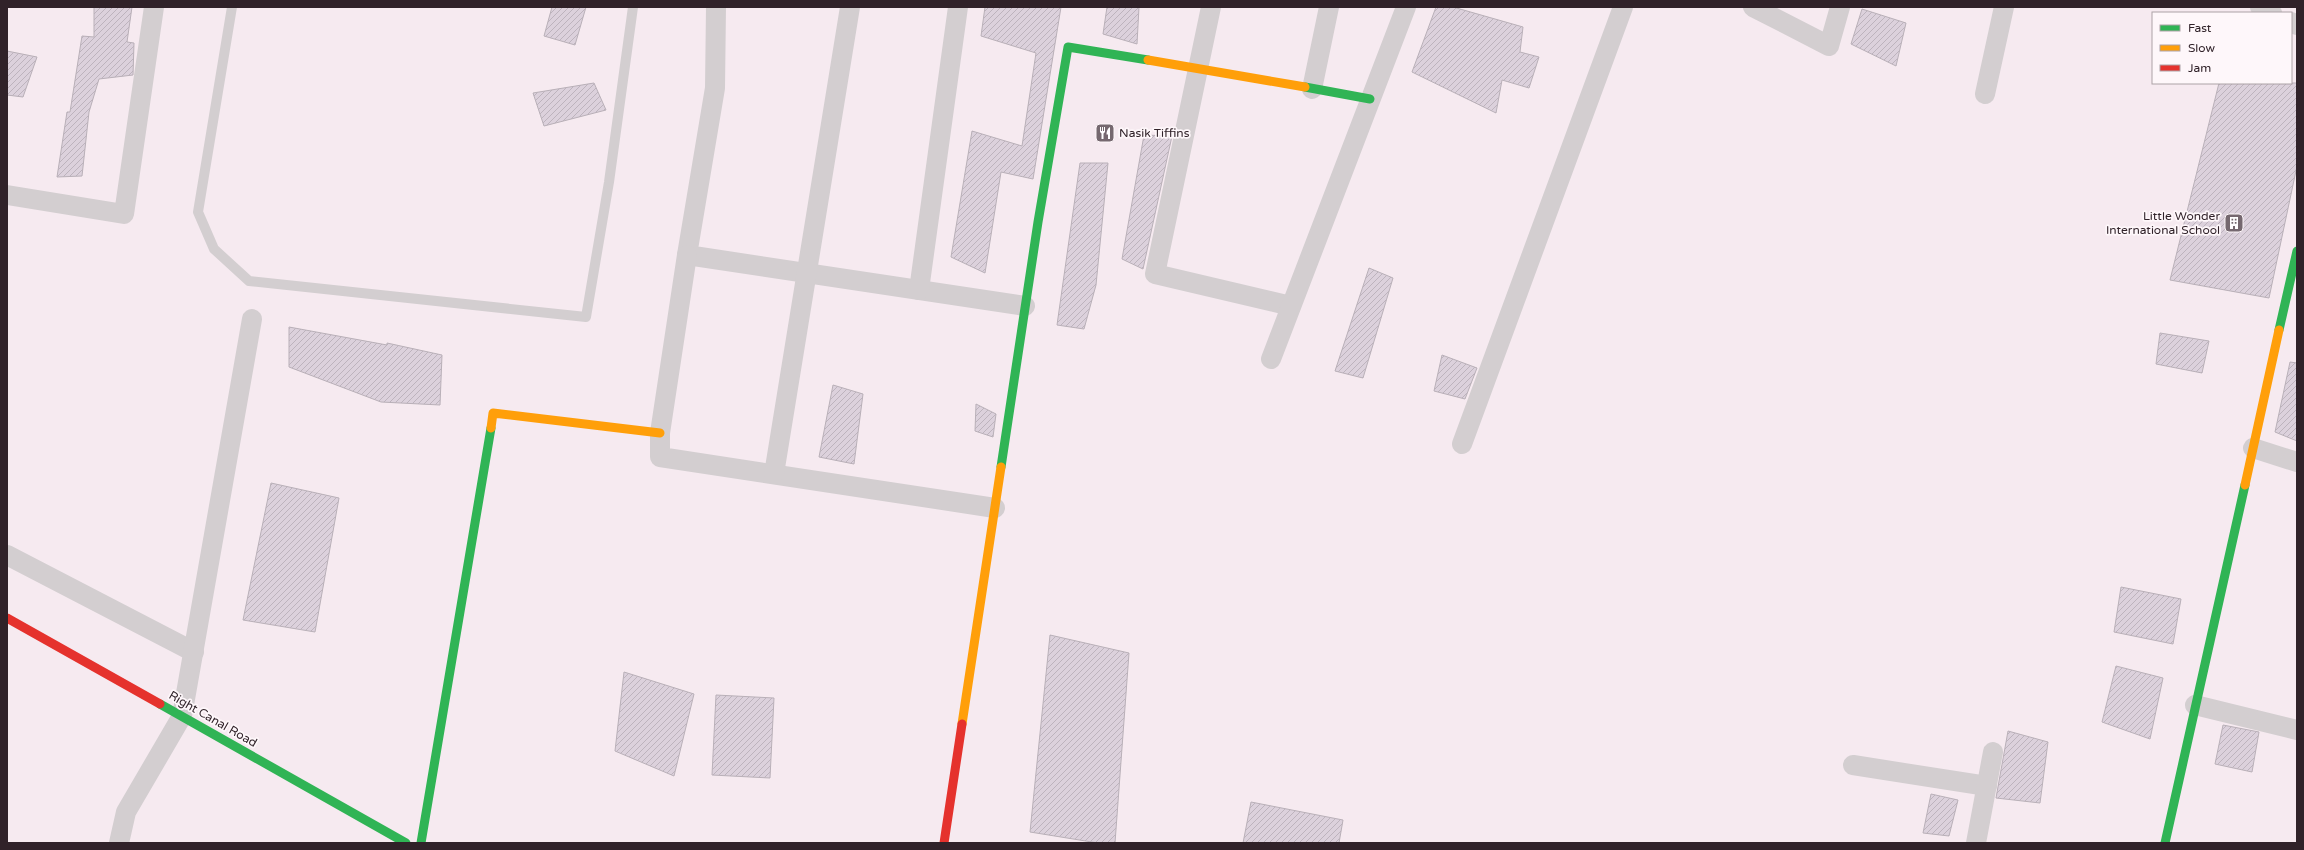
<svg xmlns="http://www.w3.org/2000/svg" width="2304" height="850" font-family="'Varela Round',sans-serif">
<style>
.building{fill:url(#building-hatch);stroke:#b9b0b8}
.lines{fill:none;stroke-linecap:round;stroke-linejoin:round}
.lane{stroke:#d3ced0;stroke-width:10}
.street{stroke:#d3ced0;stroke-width:20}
.fast{stroke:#30b455;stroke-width:9}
.slow{stroke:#ff9f0a;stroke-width:9}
.jam{stroke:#e5322d;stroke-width:9}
.labels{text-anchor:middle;stroke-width:3.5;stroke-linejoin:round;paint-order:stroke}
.poi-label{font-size:12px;fill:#302229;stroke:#fef7fa;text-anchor:start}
.street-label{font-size:12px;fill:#302229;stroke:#fef7fa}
</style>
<defs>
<pattern id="building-hatch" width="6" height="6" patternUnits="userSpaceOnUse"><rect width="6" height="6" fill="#dcd1dc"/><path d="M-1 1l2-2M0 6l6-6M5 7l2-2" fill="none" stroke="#bdb3bd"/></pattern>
</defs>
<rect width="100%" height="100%" fill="#f6eaf0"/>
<g class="building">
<polygon points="94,7 132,7 127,42 134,43 133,75 99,79 89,112 82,176 57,177 67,112 70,112 82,36 94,37"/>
<polygon points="552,7 586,7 575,45 544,36"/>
<polygon points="985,7 1061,7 1033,179 1001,172 985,273 951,257 972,131 1022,146 1036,53 981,36"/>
<polygon points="1107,7 1139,7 1137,44 1103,34"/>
<polygon points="1436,7 1453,7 1523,27 1520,52 1539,57 1529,88 1502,80 1496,113 1412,72"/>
<polygon points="1862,9 1906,23 1896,66 1851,44"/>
<polygon points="7,51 37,57 23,97 7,95"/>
<polygon points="594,83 606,110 544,126 533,93"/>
<polygon points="2219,83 2297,83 2297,166 2269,298 2170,280"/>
<polygon points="1144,135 1172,136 1143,269 1122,259"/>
<polygon points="1080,163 1108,163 1096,285 1084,329 1057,325"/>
<polygon points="1369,268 1393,278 1363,378 1335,371"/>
<polygon points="289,327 387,345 387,343 442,355 440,405 381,402 289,367"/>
<polygon points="2160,333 2209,341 2202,373 2156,364"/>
<polygon points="1442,355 1477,368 1465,399 1434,391"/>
<polygon points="2290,362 2297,363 2297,441 2275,432"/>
<polygon points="833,385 863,394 854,464 819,457"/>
<polygon points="976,404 996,414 993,437 975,431"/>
<polygon points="271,483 339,498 315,632 243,620"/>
<polygon points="2121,587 2181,599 2173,644 2114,632"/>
<polygon points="1050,635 1129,653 1115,843 1098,843 1030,832"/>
<polygon points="2116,666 2163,678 2150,739 2102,722"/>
<polygon points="624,672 694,694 674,776 615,751"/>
<polygon points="716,695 774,698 770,778 712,775"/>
<polygon points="2223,725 2259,732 2252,772 2215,764"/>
<polygon points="2008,731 2048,742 2040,803 1996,798"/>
<polygon points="1931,794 1958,800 1949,836 1923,833"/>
<polygon points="1251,802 1343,820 1339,843 1243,843"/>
</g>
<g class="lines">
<polyline class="lane" points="232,7 198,212 214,249 249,281 586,317 609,182 633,7"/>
<g class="street">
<polyline points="716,7 715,88 687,255 1025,306"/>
<polyline points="1211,7 1155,274 1291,306"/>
<polyline points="1753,7 1829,46 1840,7"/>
<polyline points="2260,7 2272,13"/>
<polyline points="2291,22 2297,25"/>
<polyline points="1312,89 1329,7"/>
<polyline points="1985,94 2004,7"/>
<polyline points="7,195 124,214 154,7"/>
<polyline points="687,255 660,433 660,457 995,508"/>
<polyline points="919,290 958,7"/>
<polyline points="1271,359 1406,7"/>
<polyline points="1462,444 1623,7"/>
<polyline points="2253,448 2297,462"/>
<polyline points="774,474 850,7"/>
<polyline points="7,555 194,652"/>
<polyline points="2195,705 2297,730"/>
<polyline points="1853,765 1987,786"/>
<polyline points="119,843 126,812 182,716 252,319"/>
<polyline points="1976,843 1993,752"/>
</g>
<g class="fast">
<polyline points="1305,87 1370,99"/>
<polyline points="2279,330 2297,251"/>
<polyline points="1001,467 1038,222 1068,47 1148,60"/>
<polyline points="160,704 406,843"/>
<polyline points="421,843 491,428"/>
<polyline points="2165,843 2245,485"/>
</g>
<g class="slow">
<polyline points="1148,60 1305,87"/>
<polyline points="491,428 493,413 660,433"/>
<polyline points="2245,485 2279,330"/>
<polyline points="962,724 1001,467"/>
</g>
<g class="jam">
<polyline points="7,618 160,704"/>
<polyline points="944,843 962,724"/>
</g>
</g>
<defs>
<symbol id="restaurant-square" viewBox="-11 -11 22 22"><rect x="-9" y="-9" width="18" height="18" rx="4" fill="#75686f" stroke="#fef7fa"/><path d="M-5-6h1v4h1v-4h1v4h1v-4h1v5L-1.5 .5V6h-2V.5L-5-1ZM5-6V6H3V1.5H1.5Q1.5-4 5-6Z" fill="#fff"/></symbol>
<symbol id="building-square" viewBox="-11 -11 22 22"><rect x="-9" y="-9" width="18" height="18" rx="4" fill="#75686f" stroke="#fef7fa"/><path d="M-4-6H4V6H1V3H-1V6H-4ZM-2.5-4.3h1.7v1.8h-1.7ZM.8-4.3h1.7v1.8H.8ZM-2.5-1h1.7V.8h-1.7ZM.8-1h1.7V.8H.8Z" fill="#fff"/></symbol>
</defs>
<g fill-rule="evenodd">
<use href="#restaurant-square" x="1094" y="122" width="22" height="22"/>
<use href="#building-square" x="2223" y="212" width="22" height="22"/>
</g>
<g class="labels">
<g class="poi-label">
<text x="1119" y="137">Nasik Tiffins</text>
<text x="2220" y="220" text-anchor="end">Little Wonder<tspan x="2220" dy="14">International School</tspan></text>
</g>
<g class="street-label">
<text transform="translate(213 719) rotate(30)" y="4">Right Canal Road</text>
</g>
</g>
<rect width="2304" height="850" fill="none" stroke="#302229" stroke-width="16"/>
<rect x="2152" y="12" width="140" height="72" fill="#fef7fa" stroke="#aca2a6"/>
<rect x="2160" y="25" width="20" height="6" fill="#30b455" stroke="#aca2a6"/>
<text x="2188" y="32" font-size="12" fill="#302229">Fast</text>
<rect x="2160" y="45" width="20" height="6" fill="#ff9f0a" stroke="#aca2a6"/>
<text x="2188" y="52" font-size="12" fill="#302229">Slow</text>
<rect x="2160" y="65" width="20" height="6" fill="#e5322d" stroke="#aca2a6"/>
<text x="2188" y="72" font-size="12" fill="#302229">Jam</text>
</svg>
